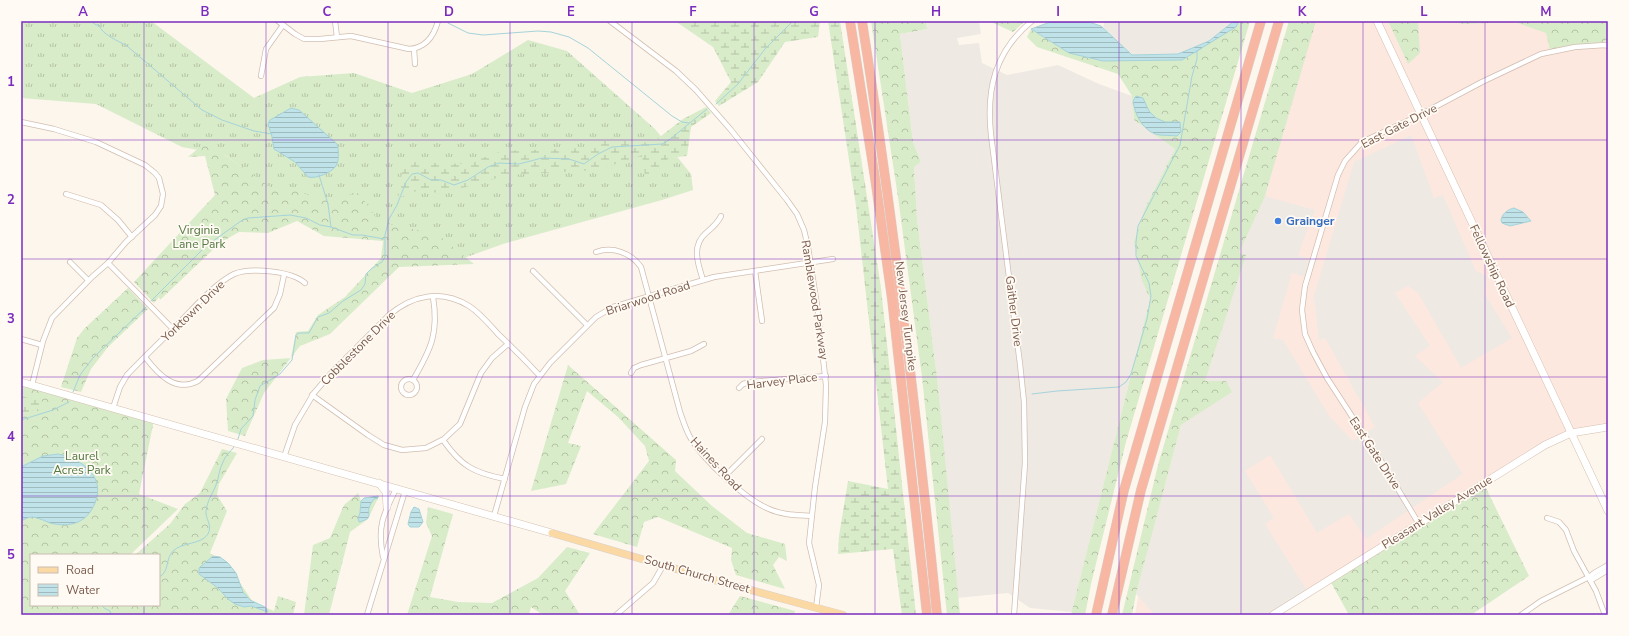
<svg xmlns="http://www.w3.org/2000/svg" width="1629" height="636" font-family="'Nunito Sans',sans-serif">
<style>
.commercial{fill:#fde8e0}
.industrial{fill:#efe9e4}
.grass{fill:url(#grass-tufts)}
.forest{fill:url(#forest-crowns)}
.wetland{fill:url(#wetland-marsh)}
.water{fill:url(#water-rules);stroke:#a5d3da}
.lines{fill:none;stroke-linecap:round;stroke-linejoin:round}
.stream{stroke:#a5d3da;stroke-width:1}
.street-casing{stroke:#d1beb0;stroke-width:6}
.secondary-casing{stroke:#d6c0b0;stroke-width:8}
.primary-casing{stroke:#dad1cd;stroke-width:8}
.highway-casing{stroke:#dad1cd;stroke-width:10}
.street{stroke:#fff;stroke-width:4.5}
.secondary{stroke:#fff;stroke-width:7}
.primary{stroke:#fbd9a5;stroke-width:7}
.highway{stroke:#f7b7a3;stroke-width:9}
.grid{fill:none;stroke:#7b2cbf;stroke-width:1;stroke-opacity:0.55}
.shop-dot{fill:#3f7fe0;stroke:#fffaf3;stroke-width:1.5}
.labels{text-anchor:middle;stroke-width:3.5;stroke-linejoin:round;paint-order:stroke}
.street-label{font-size:12px;fill:#7a5c4d;stroke:#fffaf3}
.shop-label{font-size:12px;font-weight:bold;fill:#366cbe;stroke:#fffaf3;text-anchor:start}
.park-label{font-size:12px;fill:#537a41;stroke:#fffaf3}
.neatline{fill:none;stroke:#7b2cbf;stroke-width:1.5}
.grid-label{font-size:13px;text-anchor:middle;font-weight:bold;fill:#7b2cbf}
</style>
<defs>
<pattern id="grass-tufts" width="24" height="20" patternUnits="userSpaceOnUse"><rect width="24" height="20" fill="#d8ecc9"/><path d="M3 7l-1-3M5 7V3M7 7l1-3M15 17l-1-3M17 17v-4M19 17l1-3" fill="none" stroke="#b4c2a5"/></pattern>
<pattern id="forest-crowns" width="20" height="18" patternUnits="userSpaceOnUse"><rect width="20" height="18" fill="#d8ecc9"/><path d="M2 6a3 3 0 1 1 6 0M12 15a3 3 0 1 1 6 0" fill="none" stroke="#b4c2a5"/></pattern>
<pattern id="wetland-marsh" width="20" height="14" patternUnits="userSpaceOnUse"><rect width="20" height="14" fill="#d8ecc9"/><path d="M1 5h8M5 5V1M11 12h8M15 12V8" fill="none" stroke="#b4c2a5"/></pattern>
<pattern id="water-rules" width="6" height="5" patternUnits="userSpaceOnUse"><rect width="6" height="5" fill="#bfe3e8"/><path d="M0 2.5h6" fill="none" stroke="#a0bbbe"/></pattern>
</defs>
<rect width="100%" height="100%" fill="#fdf6ec"/>
<polygon class="commercial" points="1300,21 1608,21 1608,427 1571,433 1274,615 1135,615 1147,547"/>
<g class="industrial">
<polygon points="926,21 979,21 981,34 957,38 959,45 979,43 982,63 1007,75 1058,65 1099,84 1132,96 1134,120 1175,149 1145,208 1142,281 1150,299 1072,612 1030,608 1008,593 957,598 938,385 917,219 914,167 921,162 913,142 900,34 927,29"/>
<polygon points="1105,21 1234,21 1209,41 1178,54 1132,55 1103,27"/>
<polygon points="1411,135 1434,198 1443,195 1476,271 1487,276 1485,294 1512,338 1461,368 1418,293 1408,286 1395,293 1430,346 1415,356 1443,382 1418,403 1463,474 1366,539 1349,514 1317,533 1270,455 1245,471 1274,518 1265,524 1308,592 1268,615 1155,615 1136,594 1181,425 1232,392 1205,381 1245,256 1239,253 1265,196 1315,210 1298,255 1312,260 1307,277 1292,273 1273,338 1283,340 1330,417 1353,441 1375,427 1325,338 1319,341 1314,296 1354,162"/>
</g>
<polygon class="grass" points="21,21 151,21 254,98 300,77 354,73 412,93 472,74 528,40 567,51 655,129 691,174 693,190 662,200 503,244 447,264 278,194 225,155 182,147 96,104 21,98"/>
<g class="forest">
<polygon points="871,21 926,21 927,29 900,34 913,142 921,162 914,167 917,219 938,385 960,615 947,615 922,377 898,197"/>
<polygon points="989,21 1025,21 1013,32"/>
<polygon points="1239,21 1250,21 1126,442 1091,584 1085,615 1071,615 1150,299 1142,281 1134,242 1145,208 1175,149 1134,120 1132,96 1118,74 1037,47 1027,37 1031,29 1069,53 1182,60 1236,27"/>
<polygon points="1289,21 1316,21 1265,196 1239,253 1246,255 1205,381 1226,381 1232,392 1181,425 1136,594 1132,615 1122,615 1158,465"/>
<polygon points="1388,21 1418,21 1420,53 1408,64"/>
<polygon points="1444,21 1608,21 1608,41 1550,50 1546,33 1515,22 1464,24"/>
<polygon points="206,142 279,193 297,191 322,200 359,193 379,222 437,234 474,264 399,267 330,334 300,346 264,393 245,436 228,431 226,399 242,368 263,360 291,358 296,332 308,331 318,315 345,297 381,258 383,241 324,236 297,221 268,233 239,232 220,243 160,300 159,297 154,303 134,282 215,195 205,156 188,157"/>
<polygon points="128,288 148,309 108,347 91,369 81,392 61,387 77,338 84,329"/>
<polygon points="568,365 676,460 675,471 712,506 747,533 785,544 787,561 779,557 773,565 785,589 736,575 731,560 732,548 658,517 644,522 637,547 593,534 649,461 645,446 618,417 587,391 568,443 581,446 566,484 531,491"/>
<polygon points="21,382 154,420 139,494 178,509 130,555 31,555 31,605 159,605 159,555 135,555 170,524 185,504 200,493 222,449 237,453 219,484 217,495 227,511 210,553 230,568 253,602 274,611 278,596 296,602 293,615 21,615"/>
<polygon points="1483,482 1529,576 1471,615 1349,615 1329,579"/>
<polygon points="358,493 361,501 379,496 368,519 350,532 329,615 304,615 313,545 330,538 344,505"/>
<polygon points="428,507 453,514 430,597 458,602 492,603 538,578 567,547 590,553 565,591 580,615 576,615 574,613 572,615 543,615 531,607 529,615 407,615 432,536 426,523"/>
<polygon points="740,596 795,611 794,615 728,615"/>
</g>
<g class="wetland">
<polygon points="675,21 820,21 818,37 785,42 758,82 719,106 715,101 731,82 713,47"/>
<polygon points="828,21 840,21 881,288 916,615 902,615 893,549 838,554 839,536 848,481 888,489 856,206"/>
<polygon points="706,107 711,113 691,127 687,156 669,158 654,173 645,175 642,155 598,170 508,175 441,194 422,189 398,198 403,167 411,162 466,164 502,151 586,148 606,138 652,143 683,119"/>
<polygon points="21,396 44,402 42,408 21,414"/>
</g>
<g class="water">
<polygon points="1053,21 1086,21 1101,26 1132,55 1178,54 1209,41 1234,21 1239,21 1236,27 1182,60 1103,61 1069,53 1031,29"/>
<path d="M 1136,96 L 1143,98 L 1149,111 L 1156,118 L 1165,122 L 1180,122 L 1181,132 L 1177,136 C 1170,135 1161,136 1155,134 C 1141,128 1135,114 1133,101 Z"/>
<path d="M 291,108 L 299,110 L 337,144 C 339,150 339,161 336,166 C 331,173 316,179 308,177 L 295,162 L 274,149 L 272,137 L 268,124 L 270,120 Z"/>
<path d="M 1514,208 L 1523,212 L 1531,221 L 1510,226 L 1502,223 L 1501,220 C 1502,214 1508,209 1514,208 Z"/>
<path d="M 58,454 C 70,457 81,461 90,471 C 98,480 100,491 95,503 C 87,523 70,528 50,523 C 45,521 39,518 33,517 C 28,517 25,519 21,521 L 21,467 L 43,456 Z"/>
<path d="M 378,496 L 378,498 L 374,499 C 372,502 370,504 369,508 C 368,518 372,518 359,522 L 358,518 L 360,513 L 361,501 L 364,498 Z"/>
<polygon points="414,507 419,509 423,522 419,527 410,527 408,524 411,512"/>
<polygon points="213,556 220,557 228,563 236,573 243,592 250,600 265,607 268,612 251,606 244,607 235,604 228,599 218,588 199,574 199,568"/>
</g>
<g class="lines">
<g class="stream">
<path d="M 91,21 L 96,25 L 99,25 C 102,35 119,41 127,46 L 202,110 L 222,120 L 254,131 L 272,134"/>
<polyline points="1014,21 1022,23"/>
<polyline points="448,23 468,33 483,35 538,31 551,32 569,37 588,48 672,116 682,122 689,123"/>
<polyline points="1194,53 1202,48"/>
<polyline points="716,104 738,84 765,49 793,21"/>
<polyline points="319,175 328,204 331,227"/>
<polyline points="151,301 206,246 241,221 248,218 290,215 306,218 320,225 331,227 353,235 362,235 384,239"/>
<polyline points="73,392 80,375 93,358 146,307"/>
<polyline points="1032,394 1057,391 1119,387 1126,382 1131,374 1147,319 1151,296 1149,283 1136,256 1136,242 1138,226 1180,145 1192,76 1197,59 1197,51"/>
<polyline points="21,420 53,410 69,402"/>
<polyline points="238,439 241,429 253,416 255,400 260,386 280,374 292,360 296,335 299,333 309,333 318,317 329,313 343,301 361,290 365,284 366,274 371,269 382,262 385,257 385,235 389,219 397,205 406,182 412,174 418,173 431,180 441,180 454,185 468,180 488,167 499,163 519,164 542,158 569,159 584,164 598,154 612,147 662,144 669,140 707,109"/>
<path d="M 159,577 C 170,572 165,559 173,551 C 182,542 201,545 208,534 C 213,525 205,519 206,511 C 207,501 213,493 216,485 C 219,478 219,469 223,462 C 225,456 230,452 234,447"/>
<polyline points="102,605 104,608 110,611 111,615"/>
</g>
<defs>
<g id="street">
<path d="M 278,21 L 295,34 L 304,39 L 320,39 L 351,36 L 409,49 C 426,48 434,36 438,21"/>
<polyline points="335,21 337,37"/>
<polyline points="610,21 676,71 696,90 731,130 787,200 797,214 804,230 808,247 818,312 826,385 825,422 815,487 809,543 819,585 816,608"/>
<polyline points="414,49 415,64"/>
<polyline points="261,76 266,49 283,25"/>
<polyline points="21,122 54,129 96,142 145,165 155,173 159,178 163,194 161,206 155,215 126,242 108,263 92,277 52,318 43,341 32,385"/>
<polyline points="66,194 101,205 118,220 132,237"/>
<path d="M 596,252 C 613,246 631,253 641,267 L 680,412 C 683,421 686,430 690,437 C 703,460 745,499 769,509 C 782,515 797,515 811,516"/>
<polyline points="70,262 88,280"/>
<polyline points="108,263 173,329"/>
<polyline points="533,271 587,325"/>
<polyline points="755,271 762,321"/>
<path d="M 703,280 C 698,264 691,246 706,233 C 712,228 718,223 721,216"/>
<polyline points="21,339 42,345"/>
<path d="M 145,357 C 158,374 175,393 198,381 L 274,308 L 280,294 L 284,275"/>
<polyline points="631,373 634,368 641,365 691,351 704,344"/>
<circle cx="409" cy="387" r="8"/>
<path d="M 413,380 C 431,349 439,333 433,297"/>
<polyline points="739,388 743,384 750,382 826,376"/>
<polyline points="312,395 368,435 384,445 402,450 426,448 444,439 460,424 481,373 492,358 508,344"/>
<path d="M 113,408 L 120,387 L 127,375 C 143,358 160,342 177,325 C 193,309 214,284 234,274 C 250,267 292,271 305,283"/>
<path d="M 443,440 C 461,466 474,473 505,479"/>
<path d="M 284,457 L 295,425 L 314,393 L 333,371 L 389,315 C 413,295 441,289 469,306 C 480,313 489,324 498,334 C 512,347 526,361 539,375"/>
<polyline points="725,476 762,439"/>
<polyline points="494,516 525,407 534,384 550,363 596,317 613,307 714,277 833,259"/>
<polyline points="1547,518 1559,522 1566,530 1574,551 1596,591 1605,615"/>
<polyline points="1419,524 1381,461 1327,378 1313,352 1305,334 1302,310 1305,286 1338,175 1345,161 1362,142 1416,117 1482,82 1541,54 1575,47 1605,45 1608,46"/>
<path d="M 383,557 C 377,527 383,515 396,489"/>
<polyline points="1589,577 1594,573 1608,565"/>
<polyline points="367,615 405,491"/>
<polyline points="616,615 653,583 664,564"/>
<path d="M 1014,615 L 1025,463 L 1024,402 L 1020,364 L 991,135 C 986,89 995,51 1032,21"/>
<polyline points="1521,615 1541,601 1589,577 1593,579 1608,570"/>
</g>
<g id="secondary">
<polyline points="1377,21 1608,511"/>
<polyline points="21,382 552,533"/>
<polyline points="379,483 386,492 387,507"/>
<polyline points="1273,615 1545,445 1571,433 1608,427"/>
</g>
<polyline id="primary" points="552,533 714,580 843,615"/>
<g id="highway">
<polyline points="850,21 875,178 892,299 927,615"/>
<path d="M 862,21 C 893,218 917,416 937,615"/>
<polyline points="1096,615 1124,490 1261,21"/>
<polyline points="1112,615 1141,490 1279,21"/>
</g>
</defs>
<use href="#street" class="street-casing"/>
<use href="#secondary" class="secondary-casing"/>
<use href="#primary" class="primary-casing"/>
<use href="#highway" class="highway-casing"/>
<use href="#street" class="street"/>
<use href="#secondary" class="secondary"/>
<use href="#primary" class="primary"/>
<use href="#highway" class="highway"/>
</g>
<path class="grid" d="M 144,21 L 144,555M 266,21 L 266,615M 388,21 L 388,615M 510,21 L 510,615M 632,21 L 632,615M 754,21 L 754,615M 875,21 L 875,615M 997,21 L 997,615M 1119,21 L 1119,615M 1241,21 L 1241,615M 1363,21 L 1363,615M 1485,21 L 1485,615M 21,140 L 1608,140M 21,259 L 1608,259M 21,377 L 1608,377M 21,496 L 1608,496M 144,605 L 144,615"/>
<circle class="shop-dot" cx="1278" cy="221" r="4"/>
<g class="labels">
<g class="street-label">
<text transform="translate(1399 126) rotate(-27)" y="4">East Gate Drive</text>
<text transform="translate(1492 266) rotate(65)" y="4">Fellowship Road</text>
<text transform="translate(648 298) rotate(-18)" y="4">Briarwood Road</text>
<text transform="translate(815 300) rotate(81)" y="4">Ramblewood Parkway</text>
<text transform="translate(193 311) rotate(-44)" y="4">Yorktown Drive</text>
<text transform="translate(1014 311) rotate(83)" y="4">Gaither Drive</text>
<text transform="translate(906 316) rotate(83)" y="4">New Jersey Turnpike</text>
<text transform="translate(358 348) rotate(-45)" y="4">Cobblestone Drive</text>
<text transform="translate(782 381) rotate(-7)" y="4">Harvey Place</text>
<text transform="translate(1375 453) rotate(57)" y="4">East Gate Drive</text>
<text transform="translate(716 464) rotate(47)" y="4">Haines Road</text>
<text transform="translate(1437 512) rotate(-32)" y="4">Pleasant Valley Avenue</text>
<text transform="translate(697 574) rotate(16)" y="4">South Church Street</text>
</g>
<g class="shop-label">
<text x="1286" y="225">Grainger</text>
</g>
<g class="park-label">
<text x="199" y="234">Virginia<tspan x="199" dy="14">Lane Park</tspan></text>
<text x="82" y="460">Laurel<tspan x="82" dy="14">Acres Park</tspan></text>
</g>
</g>
<rect width="1629" height="636" fill="none" stroke="#fffaf3" stroke-width="44"/>
<rect x="30" y="554" width="130" height="52" fill="#fffaf3" stroke="#cabbb1"/>
<rect x="38" y="567" width="20" height="6" fill="#fbd9a5" stroke="#cabbb1"/>
<text x="66" y="574" font-size="12" fill="#7a5c4d">Road</text>
<rect x="38" y="584" width="20" height="12" fill="url(#water-rules)" stroke="#cabbb1"/>
<text x="66" y="594" font-size="12" fill="#7a5c4d">Water</text>
<rect x="22" y="22" width="1585" height="592" class="neatline"/>
<g class="grid-label">
<text x="83" y="16">A</text>
<text x="205" y="16">B</text>
<text x="327" y="16">C</text>
<text x="449" y="16">D</text>
<text x="571" y="16">E</text>
<text x="693" y="16">F</text>
<text x="814" y="16">G</text>
<text x="936" y="16">H</text>
<text x="1058" y="16">I</text>
<text x="1180" y="16">J</text>
<text x="1302" y="16">K</text>
<text x="1424" y="16">L</text>
<text x="1546" y="16">M</text>
<text x="11" y="86">1</text>
<text x="11" y="204">2</text>
<text x="11" y="323">3</text>
<text x="11" y="441">4</text>
<text x="11" y="559">5</text>
</g>
</svg>
